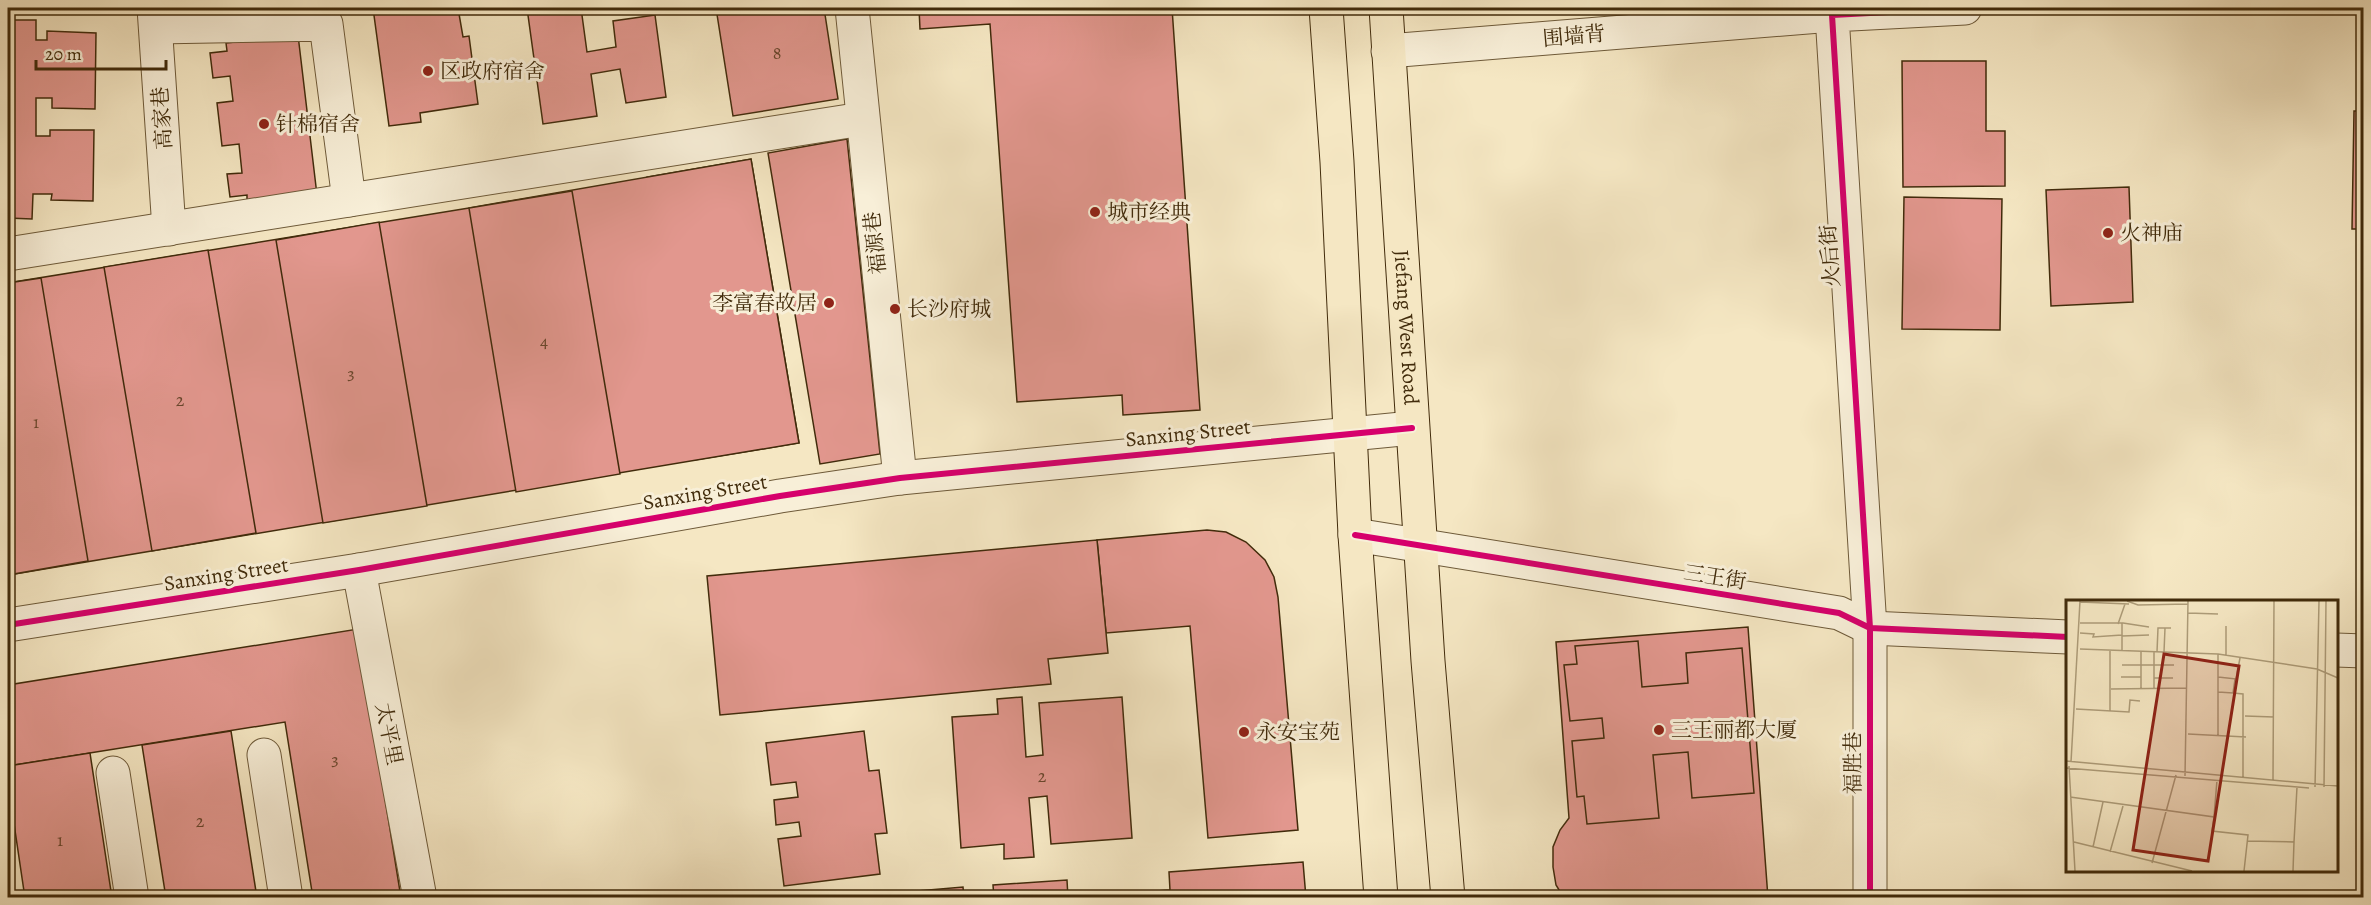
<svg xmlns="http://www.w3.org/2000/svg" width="2371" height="905" font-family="Alegreya,'Noto Serif SC',serif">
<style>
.building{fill:#e2978e;stroke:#412b0b;stroke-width:1.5}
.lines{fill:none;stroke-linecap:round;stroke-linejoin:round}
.minor-casing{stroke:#6e5a39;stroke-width:35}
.major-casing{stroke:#412b0b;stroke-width:35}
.minor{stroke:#f8efd8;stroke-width:33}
.major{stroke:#f5e7c3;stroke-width:33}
.cycleway-casing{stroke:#f8efd8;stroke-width:10}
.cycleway{stroke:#d6006c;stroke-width:6}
.poi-dot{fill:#8f2418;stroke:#f8efd8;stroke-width:2}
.labels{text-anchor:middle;stroke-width:6;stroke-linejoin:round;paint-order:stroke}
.number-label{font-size:18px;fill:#69462c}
.street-label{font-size:21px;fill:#412b0b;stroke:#f8efd8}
.poi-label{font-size:21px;fill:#412b0b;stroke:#f8efd8;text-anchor:start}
.inset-road{fill:none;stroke:#ad9c79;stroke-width:1.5}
.view{fill:#8f2418;fill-opacity:0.15;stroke:#8f2418;stroke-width:3}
.inset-edge{fill:none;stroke:#412b0b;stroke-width:3}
</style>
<rect width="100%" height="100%" fill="#f5e7c3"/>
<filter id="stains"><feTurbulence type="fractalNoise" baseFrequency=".00333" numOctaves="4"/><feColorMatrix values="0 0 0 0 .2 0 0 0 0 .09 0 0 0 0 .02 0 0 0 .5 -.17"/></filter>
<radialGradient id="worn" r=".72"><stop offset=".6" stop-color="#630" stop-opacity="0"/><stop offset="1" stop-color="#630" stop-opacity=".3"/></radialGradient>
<g class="building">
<polygon points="373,8 458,8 463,37 469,36 478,104 420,113 421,122 389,126"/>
<polygon points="527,8 581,8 587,52 616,47 613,21 655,15 666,97 626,103 620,69 591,74 597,116 543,124"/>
<polygon points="716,8 824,8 838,99 733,116"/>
<polygon points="919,8 1172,8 1200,410 1123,415 1122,395 1017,402 990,24 920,29"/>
<polygon points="8,20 36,20 36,40 47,40 47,31 96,33 95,109 52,108 52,98 36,98 36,136 50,136 50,130 94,130 93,201 51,200 52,194 33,194 32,219 8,218"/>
<polygon points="298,35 317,195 247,203 247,195 230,197 227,174 242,173 239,144 222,146 217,103 233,101 230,76 213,78 210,53 227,51 226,43"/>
<polygon points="1902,61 1986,61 1986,131 2005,131 2005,186 1903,187"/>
<polygon points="2354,111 2364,111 2364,229 2352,229"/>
<polygon points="847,139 880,454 820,464 768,153"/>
<polygon points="751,159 799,443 695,460 647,177"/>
<polygon points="751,159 799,443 8,575 8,283 469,208"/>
<polygon points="2129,187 2133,302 2051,306 2046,190"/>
<polygon points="572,191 620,474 516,492 469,208"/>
<polygon points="1904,197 2002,199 2000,330 1902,329"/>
<polygon points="379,222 427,506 323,523 276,240"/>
<polygon points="208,250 256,533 152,551 104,267"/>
<polygon points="41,278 88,561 8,575 8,283"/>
<polygon points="1207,530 1226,532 1246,542 1265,560 1274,577 1278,597 1298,830 1208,838 1190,626 1106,633 1097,540"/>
<polygon points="1097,540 1108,653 1048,659 1051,684 720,715 707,576"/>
<polygon points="1748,627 1768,898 1564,898 1556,885 1553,867 1553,847 1560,830 1569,818 1556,642"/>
<polygon points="358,629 401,898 313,898 285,722 8,766 8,685"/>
<polygon points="1638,641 1642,687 1688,683 1686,653 1742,648 1754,793 1692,798 1688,752 1653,755 1659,818 1587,824 1584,796 1577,797 1572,741 1604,738 1602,718 1570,721 1564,665 1577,664 1575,646"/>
<polygon points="1022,697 1026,757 1043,755 1039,703 1122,697 1132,838 1051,844 1047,796 1029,798 1034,857 1004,859 1004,844 961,848 952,717 998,714 997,699"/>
<polygon points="231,731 257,898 166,898 142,745"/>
<polygon points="864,731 869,771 879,770 887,833 875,834 880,874 784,886 778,839 801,836 799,822 776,825 774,800 798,797 796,782 771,785 766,743"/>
<polygon points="90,753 112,898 25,898 8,783 8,766"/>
<polygon points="1303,862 1306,898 1131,898 1130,893 1170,890 1169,872"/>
<polygon points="1067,880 1068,898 994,898 993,885"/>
<polygon points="963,887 964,898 894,898 894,893"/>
</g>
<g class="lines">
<defs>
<g id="minor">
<polyline points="154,8 169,229"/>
<polyline points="852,8 900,478"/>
<polyline points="156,27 326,24 349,200"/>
<polyline points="1388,51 1832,15"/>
<polyline points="8,254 862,119"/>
<polyline points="1355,535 1839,613 1870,628 2068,637"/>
<polyline points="359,570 420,898"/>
<polyline points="8,625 359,570 780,496 900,478 1412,428"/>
<polyline points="2336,650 2364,651"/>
<polyline points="264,755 286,898"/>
<polyline points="113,773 132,898"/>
<polyline points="1870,898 1870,628 1832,15 1965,8"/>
</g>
<g id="major">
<polyline points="1326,8 1337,162 1355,535 1381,898"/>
<path id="s1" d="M 1386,8 L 1428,661 L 1448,898"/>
</g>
</defs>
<use href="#minor" class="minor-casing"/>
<use href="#major" class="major-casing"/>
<use href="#minor" class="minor"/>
<use href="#major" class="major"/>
<defs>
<g id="cycleway">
<polyline points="1355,535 1839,613 1870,628 2068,637"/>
<polyline points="8,625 359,570 780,496 900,478 1412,428"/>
<polyline points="1870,898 1870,628 1832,15 1965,8"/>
</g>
</defs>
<use href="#cycleway" class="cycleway-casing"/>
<use href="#cycleway" class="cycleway"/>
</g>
<g class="poi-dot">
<circle cx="428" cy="71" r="6"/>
<circle cx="264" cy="124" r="6"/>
<circle cx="1095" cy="212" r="6"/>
<circle cx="2108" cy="233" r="6"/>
<circle cx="829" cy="303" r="6"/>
<circle cx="895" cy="309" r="6"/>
<circle cx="1659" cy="730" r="6"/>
<circle cx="1244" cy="732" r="6"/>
</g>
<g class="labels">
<g class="number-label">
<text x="777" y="59">8</text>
<text x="544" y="347">4</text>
<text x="351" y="379">3</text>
<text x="180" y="406">2</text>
<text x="36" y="428">1</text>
<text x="335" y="765">3</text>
<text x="1042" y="782">2</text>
<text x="200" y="827">2</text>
<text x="60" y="846">1</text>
</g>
<g class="street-label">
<text transform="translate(1574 36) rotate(-5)" y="7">围墙背</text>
<text transform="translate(162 118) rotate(-94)" y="7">高家巷</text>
<text transform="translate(875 243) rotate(-96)" y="7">福源巷</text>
<text transform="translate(1830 256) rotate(-94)" y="7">火后街</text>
<text dy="7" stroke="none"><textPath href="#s1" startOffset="320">Jiefang West Road</textPath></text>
<text transform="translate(1188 433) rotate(-6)" y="7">Sanxing Street</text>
<text transform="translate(705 492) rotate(-10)" y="7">Sanxing Street</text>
<text transform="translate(226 574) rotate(-9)" y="7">Sanxing Street</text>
<text transform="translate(1715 577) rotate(9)" y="7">三王街</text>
<text transform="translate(389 734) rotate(79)" y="7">太平里</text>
<text transform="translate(1853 763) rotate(-90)" y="7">福胜巷</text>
</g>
<g class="poi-label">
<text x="440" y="78">区政府宿舍</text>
<text x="276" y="131">针棉宿舍</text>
<text x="1107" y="219">城市经典</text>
<text x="2120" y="240">火神庙</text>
<text x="817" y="310" text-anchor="end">李富春故居</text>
<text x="907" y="316">长沙府城</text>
<text x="1671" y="737">三王丽都大厦</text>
<text x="1256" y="739">永安宝苑</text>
</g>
</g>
<g transform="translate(2066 600)">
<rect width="272" height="272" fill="#f5e7c3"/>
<path class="inset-road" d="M 61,1 L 72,5 L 122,4M 14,2 L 63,4M 122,13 L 152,14M 14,23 L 57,23 L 83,27M 56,23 L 56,51M 52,24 L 59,4M 14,33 L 28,34 L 27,37 L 56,35M 56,36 L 83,35M 14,49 L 152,54 L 251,69 L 272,78M 75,52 L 75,89M 88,52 L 88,89M 91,52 L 92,28 L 105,28M 98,52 L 99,28M 152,54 L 152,136M 160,55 L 160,26M 56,65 L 108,65M 55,77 L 75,77M 152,77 L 170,79 L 174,58M 88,78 L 107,78M 45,89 L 121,88M 152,92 L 167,93 L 169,79M 167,93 L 177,94 L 177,177M 10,109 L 63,112 L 64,100 L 74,101M 44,111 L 44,51M 179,116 L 208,117M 122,134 L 180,137M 0,161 L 272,186M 5,162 L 14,1M 3,166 L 9,271M 0,168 L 243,188M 119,176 L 122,1M 207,180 L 208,1M 249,187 L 253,1M 258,187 L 260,1M 4,197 L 148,217 L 146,231 L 182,235 L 178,271M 148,217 L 151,180M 181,241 L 228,242 L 227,271M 8,242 L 126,271M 228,242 L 231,187M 27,247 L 37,202M 44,252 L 57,206M 86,263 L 110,175"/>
<path class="view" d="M 98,54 L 173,66 L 142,261 L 67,250 Z"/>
<rect width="272" height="272" class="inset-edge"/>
</g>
<rect width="2371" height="905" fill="none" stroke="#f5e7c3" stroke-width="30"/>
<rect x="9" y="9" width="2353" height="887" fill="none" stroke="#412b0b" stroke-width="3"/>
<rect x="15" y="15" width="2341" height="875" fill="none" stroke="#412b0b" stroke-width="1.5"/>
<path d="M36 60v9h130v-9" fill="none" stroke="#412b0b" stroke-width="3"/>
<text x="45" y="60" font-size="18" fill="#412b0b" stroke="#f8efd8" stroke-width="4.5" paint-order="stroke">20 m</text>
<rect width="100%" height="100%" filter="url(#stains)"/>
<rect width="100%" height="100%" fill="url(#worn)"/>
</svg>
